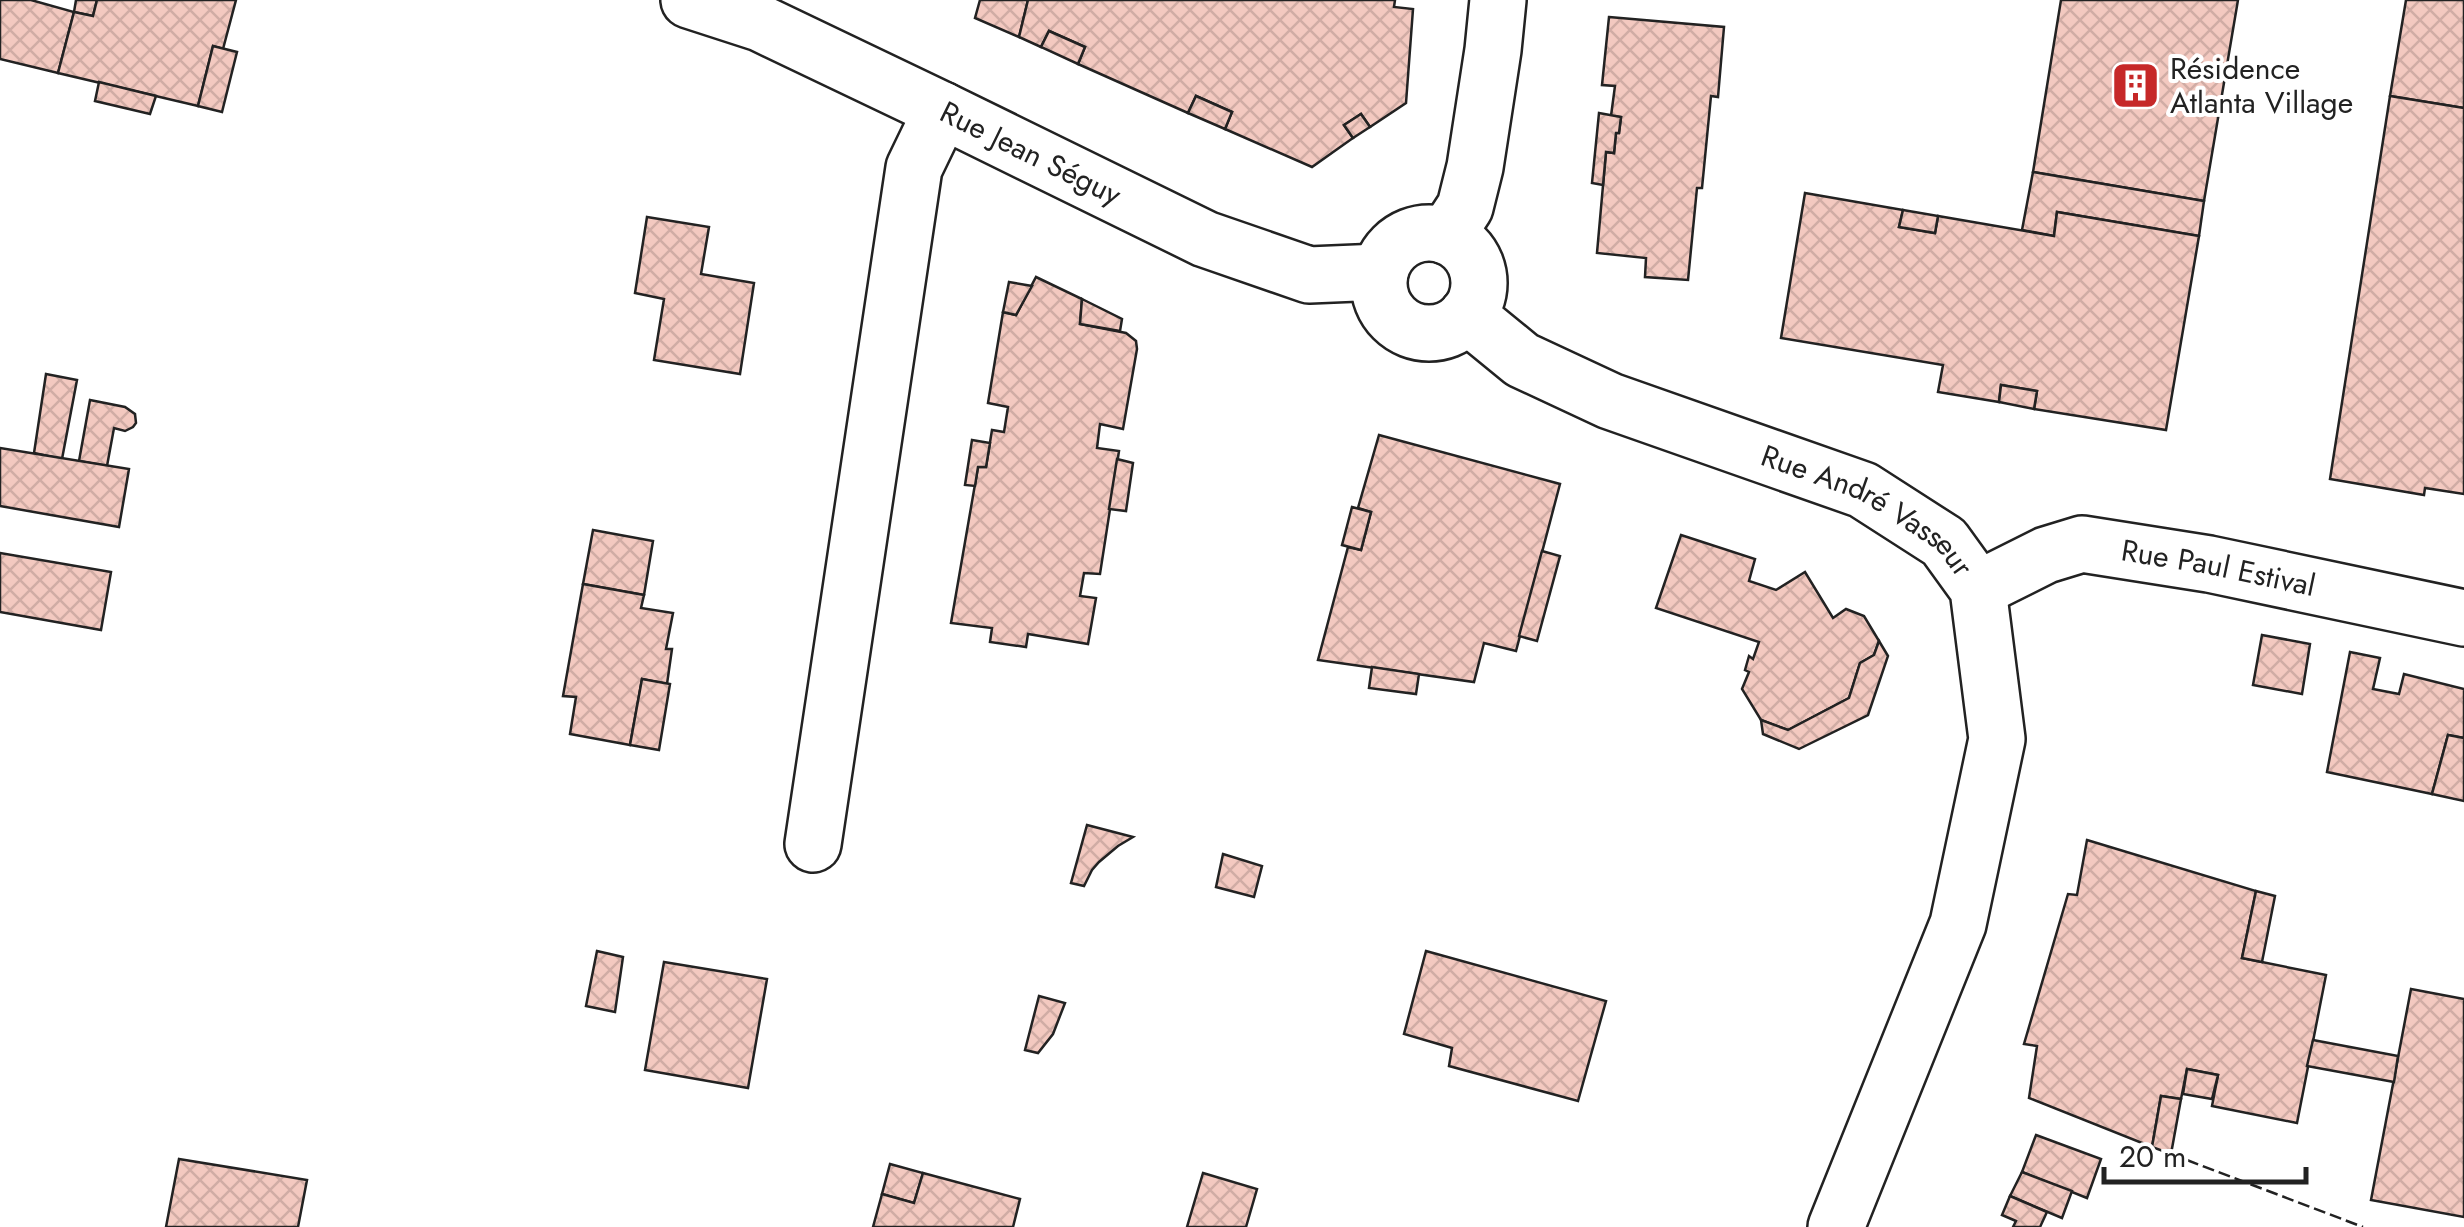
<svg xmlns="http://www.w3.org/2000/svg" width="2464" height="1227" font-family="Jost,sans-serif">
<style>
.building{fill:url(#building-cross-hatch);stroke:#222;stroke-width:2.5}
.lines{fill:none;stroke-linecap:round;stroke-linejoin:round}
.minor-casing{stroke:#222;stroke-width:60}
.minor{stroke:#fff;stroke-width:55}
.fence{stroke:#222;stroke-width:2.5;stroke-dasharray:12 5;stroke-linecap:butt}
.labels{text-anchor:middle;stroke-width:8;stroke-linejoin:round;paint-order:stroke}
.poi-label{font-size:30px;fill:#222;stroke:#fff;text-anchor:start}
.street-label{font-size:30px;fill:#222;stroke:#fff}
</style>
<defs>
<pattern id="building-cross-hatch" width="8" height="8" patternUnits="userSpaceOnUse" patternTransform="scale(2.5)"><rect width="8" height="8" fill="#f3c9c0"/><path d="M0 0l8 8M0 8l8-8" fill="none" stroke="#d0aca5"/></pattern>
</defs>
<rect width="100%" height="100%" fill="#fff"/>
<g class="building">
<polygon points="0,0 31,0 74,12 58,73 0,59"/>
<polygon points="76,0 97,0 93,16 74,12"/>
<polygon points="97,0 236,0 223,49 213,46 198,106 58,73 74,12 93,16"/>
<polygon points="980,0 1028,0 1019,37 975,18"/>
<polygon points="1028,0 1395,0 1394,7 1413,9 1406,103 1370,127 1361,114 1344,125 1353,138 1312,167 1225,129 1232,112 1196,96 1188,113 1078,64 1085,47 1049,31 1041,47 1019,37"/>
<polygon points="2061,0 2238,0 2204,201 2033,172"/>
<polygon points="2406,0 2464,0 2464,108 2390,96"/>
<polygon points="1609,17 1724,27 1718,97 1711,96 1702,188 1697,188 1688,280 1645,277 1646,258 1597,253 1606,152 1614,153 1616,133 1619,133 1621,117 1611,116 1615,86 1602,85"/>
<polygon points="1049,31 1085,47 1078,64 1041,47"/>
<polygon points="213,46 237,52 222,112 198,106"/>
<polygon points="99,82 156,96 150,114 95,101"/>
<polygon points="1196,96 1232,112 1225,129 1188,113"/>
<polygon points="2390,96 2464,108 2464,494 2425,488 2424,495 2330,479"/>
<polygon points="1599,113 1621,117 1619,133 1616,133 1614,153 1606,152 1603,185 1592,183"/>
<polygon points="1361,114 1370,127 1353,138 1344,125"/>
<polygon points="2033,172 2204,201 2199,236 2057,212 2054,236 2022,230"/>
<polygon points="1805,193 1903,210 1899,227 1935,233 1938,216 2054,236 2057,212 2199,236 2166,430 2034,409 2037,391 2001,385 1999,402 1938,392 1943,365 1781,338"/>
<polygon points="1903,210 1938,216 1935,233 1899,227"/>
<polygon points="647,217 709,227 701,274 754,283 740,374 654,360 664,299 635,293"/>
<polygon points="1036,277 1082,299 1080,324 1126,333 1136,341 1137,349 1123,429 1100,424 1097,448 1119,451 1100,574 1084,573 1080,596 1096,598 1088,644 1028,634 1026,647 990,642 992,628 951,623 978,467 986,467 992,430 1004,432 1008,407 988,403 1003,312 1016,315"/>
<polygon points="1009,282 1032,286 1016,315 1003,312"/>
<polygon points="1082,299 1122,319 1120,331 1080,324"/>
<polygon points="46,374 77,380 62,459 34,453"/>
<polygon points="2001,385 2037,391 2034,409 1999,402"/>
<polygon points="90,400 125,407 135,414 136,423 133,427 125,431 114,428 107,466 79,461"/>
<polygon points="1379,435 1560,484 1516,651 1484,643 1474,682 1318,660 1348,547 1361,550 1371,512 1358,508"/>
<polygon points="972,440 990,443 986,467 978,467 975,486 965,485"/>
<polygon points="0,448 129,469 119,527 0,506"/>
<polygon points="1117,459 1133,463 1126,511 1109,509"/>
<polygon points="1352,507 1371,512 1361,550 1342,545"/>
<polygon points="593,530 653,541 644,595 583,584"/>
<polygon points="1681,535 1755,559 1749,581 1776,590 1805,572 1833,618 1846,609 1864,616 1879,641 1874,655 1860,663 1849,698 1788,730 1761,720 1742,689 1749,672 1745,670 1749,656 1753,659 1759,642 1656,608"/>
<polygon points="1542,551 1560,556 1537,641 1519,636"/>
<polygon points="0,553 111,572 101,630 0,612"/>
<polygon points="583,584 644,595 641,608 673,613 666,649 672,649 667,684 642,679 630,745 570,734 576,697 563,696"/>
<polygon points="2262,635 2310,644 2302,694 2253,685"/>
<polygon points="1879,641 1888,656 1868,715 1799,749 1763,734 1761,720 1788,730 1849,698 1860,663 1874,655"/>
<polygon points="2350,652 2380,658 2373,689 2399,694 2404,674 2464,689 2464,738 2448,735 2432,794 2327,772"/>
<polygon points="1372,667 1419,674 1416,694 1369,688"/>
<polygon points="642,679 670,684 659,750 630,745"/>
<polygon points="2448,735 2464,738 2464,801 2432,794"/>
<polygon points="1087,825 1133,837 1118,846 1099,862 1092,870 1084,886 1071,883"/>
<polygon points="2087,840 2256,891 2242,958 2326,975 2297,1123 2212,1106 2218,1075 2187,1069 2181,1099 2161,1096 2152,1147 2029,1098 2037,1046 2024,1044 2068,894 2077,895"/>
<polygon points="1223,854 1262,866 1254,897 1216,887"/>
<polygon points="2256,891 2275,896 2262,962 2242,958"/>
<polygon points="597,951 623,957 615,1012 586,1006"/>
<polygon points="1426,951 1606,1001 1578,1101 1449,1066 1452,1048 1404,1034"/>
<polygon points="664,962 767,979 748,1088 645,1070"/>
<polygon points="2411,989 2464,999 2464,1217 2371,1200"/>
<polygon points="1039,996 1065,1003 1053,1034 1038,1053 1025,1050"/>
<polygon points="2313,1040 2398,1056 2394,1082 2307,1066"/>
<polygon points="2187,1069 2218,1075 2212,1099 2183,1094"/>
<polygon points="2161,1096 2181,1099 2171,1154 2152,1147"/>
<polygon points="2036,1135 2101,1159 2087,1198 2022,1172"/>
<polygon points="179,1159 307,1180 298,1227 166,1227"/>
<polygon points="890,1164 923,1173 914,1203 882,1194"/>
<polygon points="2022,1172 2072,1191 2062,1218 2010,1196"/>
<polygon points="923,1173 1020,1199 1013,1227 873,1227 882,1194 914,1203"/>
<polygon points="1203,1173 1257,1189 1246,1227 1187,1227"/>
<polygon points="2010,1196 2047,1212 2040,1227 2013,1227 2016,1221 2002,1215"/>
</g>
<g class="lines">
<defs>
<g id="minor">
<path id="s1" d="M 689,0 L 760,23 L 942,110 L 1205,239 L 1309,275 L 1380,272"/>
<circle cx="1429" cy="283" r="50"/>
<polyline points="1446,236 1465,207 1475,167 1493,50 1498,0"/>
<path id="s2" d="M 1467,315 L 1522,360 L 1610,401 L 1863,490 L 1944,542 L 1978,589 L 1997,739 L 1958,924 L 1836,1227"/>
<path id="s3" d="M 1978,589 L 2046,555 L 2082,544 L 2209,564 L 2464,618"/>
<polyline points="813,844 914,168 942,110"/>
</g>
</defs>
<use href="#minor" class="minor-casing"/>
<use href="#minor" class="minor"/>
<polyline class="fence" points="2171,1154 2363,1227"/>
</g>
<defs>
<symbol id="building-square" viewBox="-11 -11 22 22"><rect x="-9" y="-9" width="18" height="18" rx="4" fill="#c62828" stroke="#fff"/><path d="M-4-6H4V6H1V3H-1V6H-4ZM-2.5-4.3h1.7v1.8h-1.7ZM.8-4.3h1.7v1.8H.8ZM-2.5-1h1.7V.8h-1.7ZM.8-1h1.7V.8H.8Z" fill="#fff"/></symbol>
</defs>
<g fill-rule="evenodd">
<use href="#building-square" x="2108" y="58" width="55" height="55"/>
</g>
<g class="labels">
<g class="poi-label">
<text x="2170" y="79">Résidence<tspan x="2170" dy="34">Atlanta Village</tspan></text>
</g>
<g class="street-label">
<text dy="10" stroke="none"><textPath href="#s1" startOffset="375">Rue Jean Séguy</textPath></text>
<text dy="10" stroke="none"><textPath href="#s2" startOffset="450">Rue André Vasseur</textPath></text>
<text dy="10" stroke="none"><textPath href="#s3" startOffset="252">Rue Paul Estival</textPath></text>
</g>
</g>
<path d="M2104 1167v15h202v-15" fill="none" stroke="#222222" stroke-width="5"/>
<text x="2119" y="1167" font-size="30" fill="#222222" stroke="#ffffff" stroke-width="8" paint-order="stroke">20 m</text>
</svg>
